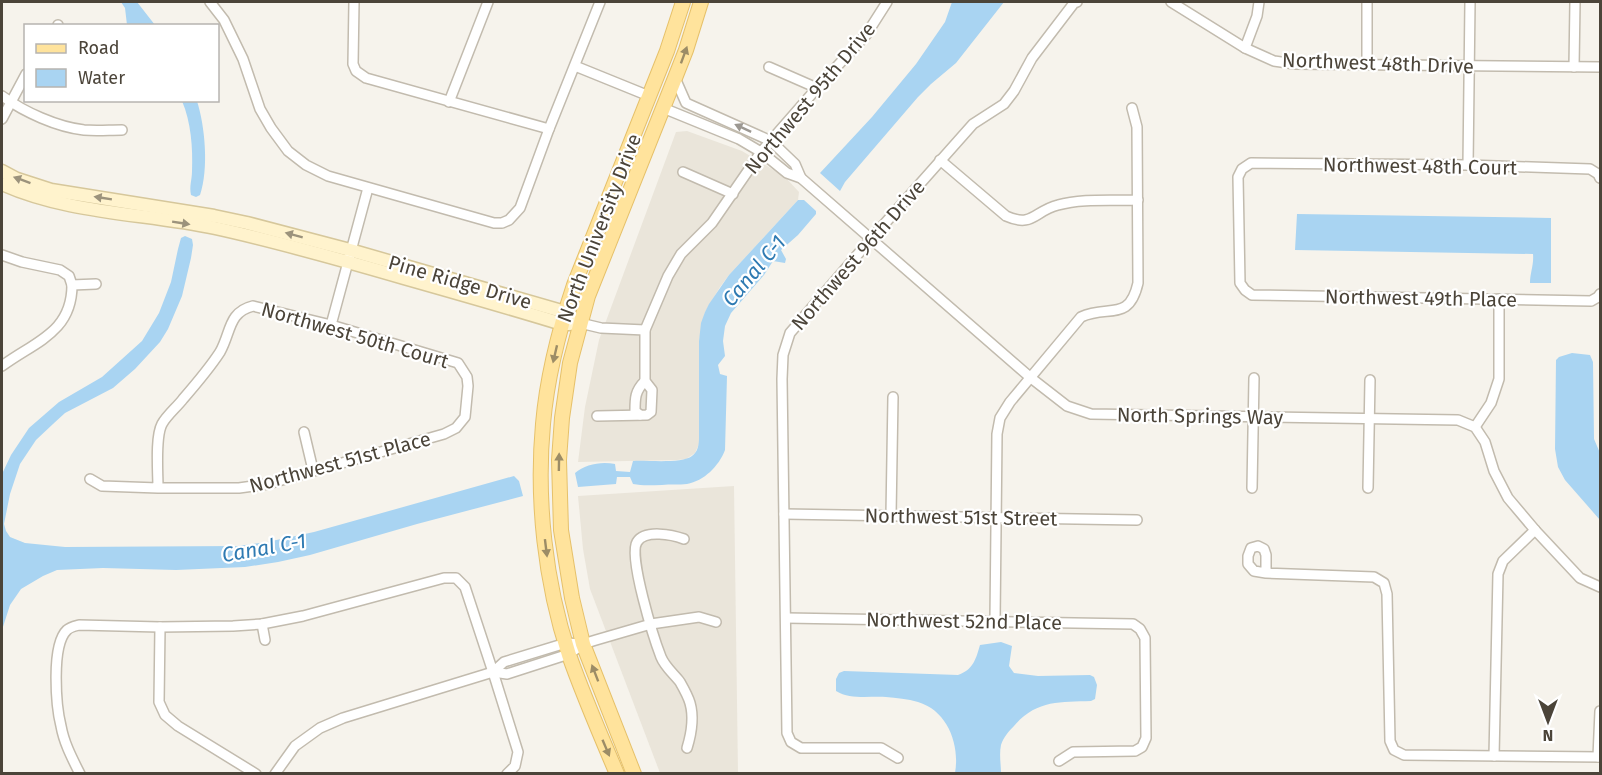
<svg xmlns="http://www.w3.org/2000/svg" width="1602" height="775" font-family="'Fira Sans',sans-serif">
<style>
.residential{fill:#eae5da}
.water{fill:#a9d4f2}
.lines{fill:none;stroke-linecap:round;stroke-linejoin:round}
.street-casing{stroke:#c2bbae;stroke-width:12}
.secondary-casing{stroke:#d6c79b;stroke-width:15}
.primary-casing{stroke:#e6c16a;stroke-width:16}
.street{stroke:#fff;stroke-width:9}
.secondary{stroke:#fff3cd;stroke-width:12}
.primary{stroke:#ffe39c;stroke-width:14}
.oneway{fill:#9c8c66}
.oneway2{fill:#9c9892}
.oneway3{fill:#9c937c}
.labels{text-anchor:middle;stroke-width:4.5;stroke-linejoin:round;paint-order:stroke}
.street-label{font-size:20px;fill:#4b4439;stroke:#fff}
.water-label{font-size:21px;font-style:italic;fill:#2e7ab2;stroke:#fff}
</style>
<rect width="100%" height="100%" fill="#f6f3ec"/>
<g class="residential">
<polygon points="687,131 742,151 785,177 799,192 798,200 729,275 720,287 705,312 699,341 699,444 695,453 686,459 677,460 578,462 585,407 599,340 676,132"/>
<polygon points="734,486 738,773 660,773 590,589 583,549 578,496"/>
</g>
<g class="water">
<polygon points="121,2 137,2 155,25 127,25 125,8"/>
<polygon points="952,2 1004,2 956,63 931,84 918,97 845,182 840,191 820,173 872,117 916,64 945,22"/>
<path d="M 182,101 L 197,101 C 205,126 209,169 200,195 L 196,197 L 191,195 C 189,186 192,180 192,171 C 193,148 191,122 182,101 Z"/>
<path d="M 798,200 L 804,200 L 816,211 L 816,214 L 798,235 L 781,250 L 786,259 L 785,263 L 773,261 L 764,275 L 731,313 L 725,326 L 723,341 L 725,356 L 718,365 L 720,374 L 727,376 L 725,450 C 719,466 704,481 687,484 C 679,485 670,484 662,485 C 652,485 643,486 633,484 L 630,477 L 617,477 L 616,484 L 578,487 L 575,473 C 585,464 602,461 615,464 L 616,471 L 630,472 L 633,461 C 647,460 682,464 692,456 C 698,452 699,444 699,438 L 699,341 L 701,323 L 705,312 L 709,304 L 729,275 Z"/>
<path d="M 1297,214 L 1551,218 L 1551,283 L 1530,283 C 1530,273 1534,265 1533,254 L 1295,250 Z"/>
<polygon points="185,236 192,239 193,245 191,258 182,296 168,329 160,342 135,369 113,388 65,413 53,424 36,440 20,464 10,494 4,524 6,531 10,537 25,543 65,547 238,546 267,542 314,532 514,476 519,481 523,496 417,524 310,555 278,562 245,567 176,570 103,568 57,570 43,576 21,589 10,605 2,630 2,474 11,455 29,428 59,402 102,377 142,341 159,313 171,282 178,249 181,238"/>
<polygon points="1572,353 1590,355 1593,362 1594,439 1600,453 1600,520 1565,480 1558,467 1555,449 1556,360 1559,357"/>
<path d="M 1001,642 L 1012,646 L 1009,666 L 1014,673 L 1038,676 L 1090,675 L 1094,677 L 1097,685 L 1095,699 L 1091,701 C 1060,702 1036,700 1014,726 C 1009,731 1003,738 1001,745 C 999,754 1001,765 1001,773 L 955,773 C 960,745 948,711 918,702 C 908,699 896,698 886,697 C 869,696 851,700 836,691 L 836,679 L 839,673 L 844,671 L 958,675 C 973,670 976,659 980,645 Z"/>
</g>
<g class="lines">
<defs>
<g id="street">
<polyline points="210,2 224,20 243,59 260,109 271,128 288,151 306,165 328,176 494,223 502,223 509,220 520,208 549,129 600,2"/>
<polyline points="354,2 353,64 356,71 366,78 549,129"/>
<polyline points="1171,2 1245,48 1274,61 1295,64 1600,67"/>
<polyline points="1367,2 1367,64"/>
<polyline points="58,26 58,25"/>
<polyline points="1245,48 1257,16 1259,2"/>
<polyline points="575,66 649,96"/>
<polyline points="769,67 817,88"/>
<polyline points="1574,67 1575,2"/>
<polyline points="675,78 686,103 771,141 795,164 801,178"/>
<path d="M 2,96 C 24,112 57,127 84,130 C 96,131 109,130 122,130"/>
<polyline points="449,102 488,2"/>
<polyline points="663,108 739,139 761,152 787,173 801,178 1031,378 1067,406 1091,414 1458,420 1475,427 1485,442 1494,471 1508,498 1535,530 1580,578 1600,587"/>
<polyline points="2,119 26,74"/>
<path d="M 940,160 L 1006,216 C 1033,228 1034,211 1058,205 C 1082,198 1113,201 1138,200"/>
<polyline points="1468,165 1470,2"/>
<polyline points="683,172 733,194"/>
<polyline points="1600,178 1598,174 1590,169 1468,165 1251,163 1242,169 1238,177 1240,283 1245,290 1252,295 1591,301 1598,297 1600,294"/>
<polyline points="2,255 22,262 60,270 69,276 72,285 96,284"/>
<polyline points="580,323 601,328 645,330"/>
<polyline points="331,325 368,188"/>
<path d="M 2,366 C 34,342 72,333 72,285"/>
<path d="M 640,415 L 635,411 C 635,398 635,391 645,381"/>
<polyline points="597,416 647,415 651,412 652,390 645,381 645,330 668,276 681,254 712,223 761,152 817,88 866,35 887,2"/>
<polyline points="1475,427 1491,403 1499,379 1499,299"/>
<polyline points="304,432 313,470"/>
<path d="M 90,479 L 102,486 L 158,488 L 239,488 L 268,484 L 444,434 L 456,428 L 465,417 L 468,386 L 467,377 L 458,363 L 331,325 L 253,306 C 228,312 231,333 220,352 C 209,369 196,384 183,399 C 177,407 167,415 162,424 C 155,437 158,472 158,488"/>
<polyline points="1252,488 1254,378"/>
<polyline points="1368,488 1370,380"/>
<polyline points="784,514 1137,520"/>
<polyline points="891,515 893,397"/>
<path d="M 684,539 C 673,535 645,529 637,542 C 628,556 654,639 661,657 C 665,667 674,674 680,682 C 684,689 688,696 690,703 C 694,717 691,735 687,748"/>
<polyline points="1266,573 1266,555 1264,549 1258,546 1251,548 1248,556 1248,564 1254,571 1266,573 1374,577 1384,583 1387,594 1390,741 1394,750 1404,755 1600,757"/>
<polyline points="786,618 1133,624 1140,629 1145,638 1146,738 1142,747 1135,751 1073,752 1059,761"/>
<path d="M 995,621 L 997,434 L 1000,418 L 1010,402 L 1081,317 C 1108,304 1129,323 1138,283 L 1137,127 L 1132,108"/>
<polyline points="262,624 265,640"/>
<polyline points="160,627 159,702 165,715 178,726 256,774"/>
<polyline points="493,672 507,674 569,654 583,644 596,640 651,624 699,617 716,622"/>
<polyline points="1494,756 1498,574 1503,561 1535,530"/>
<polyline points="1598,757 1600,711"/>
<polyline points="898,758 881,748 801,748 791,742 787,733 782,379 783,355 790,333 871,239 973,124 1004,104 1014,91 1032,58 1074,3 1077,2"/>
<path d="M 80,774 C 72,758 64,743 61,726 C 56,706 51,645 67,630 C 70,627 75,626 79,625 L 160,627 L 233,626 L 262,624 L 303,616 L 444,578 L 456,578 L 465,587 L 493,672 L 518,752 L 515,766 L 507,774"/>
<polyline points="275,774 295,746 320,728 343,718 493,672 504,662 566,643 583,644"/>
</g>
<g id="secondary">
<polyline points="2,171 17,179 51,190 214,216 247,223 350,250 565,312 580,323"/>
<path d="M 2,184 C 69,214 144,213 215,228 C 279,242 342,260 404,278 C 457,293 510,308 562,324 L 570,324"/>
</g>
<g id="primary">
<path d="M 617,774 C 600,734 583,695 569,655 C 545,582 536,500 543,424 C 547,377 559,330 574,285 L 667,51 L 683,2"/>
<polyline points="634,774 583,644 572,598 561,530 559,460 562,418 570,363 588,296 675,78 686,50 701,2"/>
</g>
</defs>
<use href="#street" class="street-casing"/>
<use href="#secondary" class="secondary-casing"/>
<use href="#primary" class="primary-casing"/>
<use href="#street" class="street"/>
<use href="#secondary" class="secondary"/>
<use href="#primary" class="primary"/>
</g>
<defs><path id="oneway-solid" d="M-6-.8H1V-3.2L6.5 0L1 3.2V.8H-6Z" transform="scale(1.5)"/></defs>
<g class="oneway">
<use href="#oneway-solid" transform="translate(684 55) rotate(-70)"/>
<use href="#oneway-solid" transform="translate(555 354) rotate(103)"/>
<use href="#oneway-solid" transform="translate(559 462) rotate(-89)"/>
<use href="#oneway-solid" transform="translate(546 548) rotate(83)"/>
<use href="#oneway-solid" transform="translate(595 673) rotate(-111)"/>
<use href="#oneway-solid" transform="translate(606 748) rotate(67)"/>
</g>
<use class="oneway2" href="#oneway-solid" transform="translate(743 128) rotate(-155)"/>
<g class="oneway3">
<use href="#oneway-solid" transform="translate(22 180) rotate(-160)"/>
<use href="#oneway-solid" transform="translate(103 198) rotate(-171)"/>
<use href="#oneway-solid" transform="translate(181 223) rotate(9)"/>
<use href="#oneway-solid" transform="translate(294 235) rotate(-165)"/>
</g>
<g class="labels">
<g class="street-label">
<text transform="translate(1378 63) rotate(2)" y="7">Northwest 48th Drive</text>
<text transform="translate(810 98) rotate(-50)" y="7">Northwest 95th Drive</text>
<text transform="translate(1420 166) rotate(1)" y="7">Northwest 48th Court</text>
<text transform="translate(599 228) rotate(-69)" y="7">North University Drive</text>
<text transform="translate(858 255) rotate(-49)" y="7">Northwest 96th Drive</text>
<text transform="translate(460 282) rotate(16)" y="7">Pine Ridge Drive</text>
<text transform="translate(1421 298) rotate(1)" y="7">Northwest 49th Place</text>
<text transform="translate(355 335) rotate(16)" y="7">Northwest 50th Court</text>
<text transform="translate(1200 416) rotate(1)" y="7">North Springs Way</text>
<text transform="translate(340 462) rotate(-15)" y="7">Northwest 51st Place</text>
<text transform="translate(961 517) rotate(1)" y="7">Northwest 51st Street</text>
<text transform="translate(964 621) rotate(1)" y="7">Northwest 52nd Place</text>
</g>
<g class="water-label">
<text transform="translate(754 271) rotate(-50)" y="7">Canal C-1</text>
<text transform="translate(264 548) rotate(-10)" y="7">Canal C-1</text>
</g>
</g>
<rect width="1602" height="775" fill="none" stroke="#4b4439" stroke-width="6"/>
<rect x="24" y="24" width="195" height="78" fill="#ffffff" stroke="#b7b4b0" stroke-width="1.5"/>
<rect x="36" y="44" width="30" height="9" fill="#ffe39c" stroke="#b7b4b0" stroke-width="1.5"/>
<text x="78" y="54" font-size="18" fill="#4b4439">Road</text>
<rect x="36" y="69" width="30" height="18" fill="#a9d4f2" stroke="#b7b4b0" stroke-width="1.5"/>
<text x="78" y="84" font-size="18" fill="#4b4439">Water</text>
<g transform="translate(1548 721) rotate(180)" stroke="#ffffff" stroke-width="4.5" paint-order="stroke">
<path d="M0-4.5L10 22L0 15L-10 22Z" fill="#4b4439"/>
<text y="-9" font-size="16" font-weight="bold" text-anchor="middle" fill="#4b4439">N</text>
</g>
</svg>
